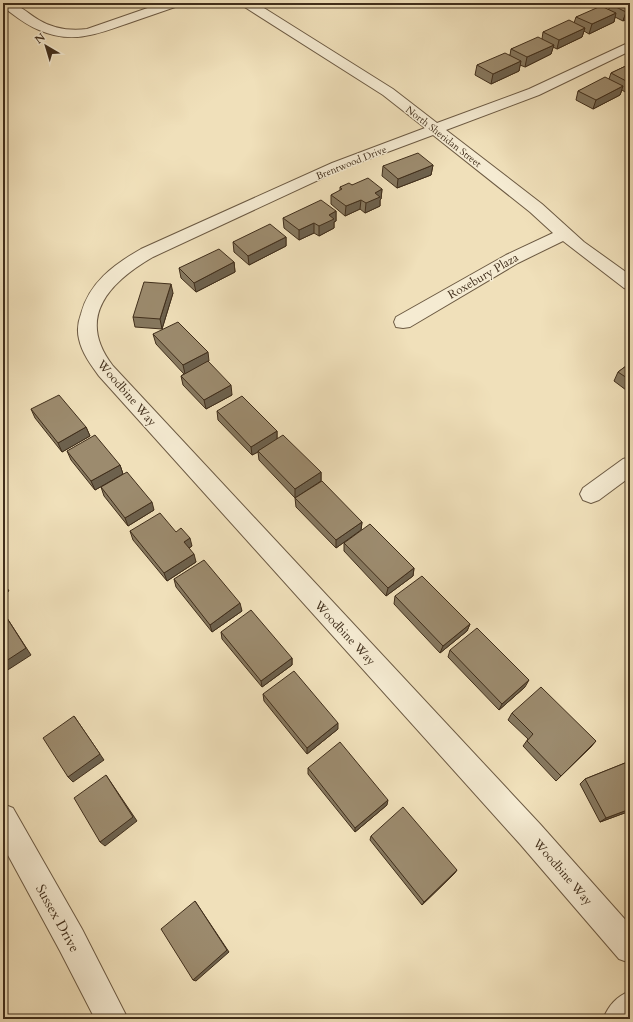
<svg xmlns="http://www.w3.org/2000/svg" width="633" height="1022" font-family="Cardo,serif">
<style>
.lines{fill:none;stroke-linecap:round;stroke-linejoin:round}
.minor-casing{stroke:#6c5a43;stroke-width:2}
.minor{fill:#f5ebd2;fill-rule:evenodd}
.wall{fill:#86785f;stroke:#402e1b}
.shaded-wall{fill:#6d614d;stroke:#402e1b}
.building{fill:#9c8b6e;stroke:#402e1b}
.labels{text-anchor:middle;stroke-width:3;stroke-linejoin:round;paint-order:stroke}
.far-street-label{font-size:10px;fill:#402e1b;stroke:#f5ebd2}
.street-label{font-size:12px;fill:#402e1b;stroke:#f5ebd2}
.near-street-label{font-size:14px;fill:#402e1b;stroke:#f5ebd2}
</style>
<rect width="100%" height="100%" fill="#f0e0ba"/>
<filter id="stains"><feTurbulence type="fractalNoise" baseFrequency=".005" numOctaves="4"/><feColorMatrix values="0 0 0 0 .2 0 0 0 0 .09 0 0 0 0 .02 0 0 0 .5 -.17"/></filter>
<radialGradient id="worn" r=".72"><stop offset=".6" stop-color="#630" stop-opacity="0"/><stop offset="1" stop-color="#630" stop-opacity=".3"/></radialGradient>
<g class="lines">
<defs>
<g id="minor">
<path d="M 3,3 C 20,3 25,12 39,20 C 54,29 70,31 87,29 L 162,3 L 180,3 L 178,6 C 161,12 143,18 126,24 C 95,35 71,44 39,30 C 26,25 14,15 3,7 Z"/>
<path d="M 241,3 L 256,3 L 393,89 L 437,123 L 529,89 L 630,42 L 630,51 L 539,95 L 446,130 L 542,204 L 584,242 L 630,275 L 630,290 L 624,288 L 563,241 L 518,263 L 410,327 L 403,328 L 396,327 L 394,322 L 396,317 L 506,255 L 553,233 L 530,212 L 433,135 L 342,169 L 153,257 C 110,282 75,317 113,366 L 540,824 L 630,925 L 630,963 L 619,959 L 520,844 L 99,376 C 91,365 82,353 79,339 C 77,331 78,322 81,314 C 89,283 113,265 141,249 L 332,163 L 425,128 L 383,95 L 243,6 Z"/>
<polygon points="630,457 630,477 599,500 591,503 583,500 580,494 583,488 623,459"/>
<polygon points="3,804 13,808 82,929 128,1019 95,1019 60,951 3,846"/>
<path d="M 630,991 L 630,1019 L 603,1019 C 609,1005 616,997 630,991 Z"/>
</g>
</defs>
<use href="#minor" class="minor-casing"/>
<use href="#minor" class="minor"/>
</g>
<g class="wall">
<polygon points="630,3 623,21 615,17 614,22 589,34 584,31 582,37 557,49 553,47 551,54 525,67 520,65 519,71 491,84 475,75 477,65 510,55 511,49 542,39 543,32 574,23 576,17 609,9 610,4"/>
<polygon points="630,64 630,89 625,92 622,90 620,95 593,109 576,100 578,91 609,79 611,73"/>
<polygon points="433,165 431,175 397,188 382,176 383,166"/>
<polygon points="352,185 382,189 381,199 380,200 380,206 365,213 360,209 345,216 331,204 331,195 340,191 340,187"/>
<polygon points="336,211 336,221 334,222 334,228 319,236 314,233 299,240 284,228 283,218"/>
<polygon points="286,237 286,246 249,265 234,252 233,242"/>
<polygon points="234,262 235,272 196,292 181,278 179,268"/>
<polygon points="173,293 162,329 135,327 133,317"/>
<polygon points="153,334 209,361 208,362 232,395 206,409 183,385 181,376 184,374 156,344"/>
<polygon points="630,363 630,393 614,381 618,372"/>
<polygon points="31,409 86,427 90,436 62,452 35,418"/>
<polygon points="217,411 277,431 277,439 321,472 321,481 295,498 259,460 258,452 252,455 218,420"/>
<polygon points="67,451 120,465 123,474 95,490 71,460"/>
<polygon points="101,487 154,510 128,526 104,496"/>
<polygon points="295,498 362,522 361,530 336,548 296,507"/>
<polygon points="130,531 192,546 189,548 196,562 167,581 133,540"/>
<polygon points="344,543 414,568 413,576 386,596 344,551"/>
<polygon points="174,579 242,611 212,632 176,587"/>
<polygon points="395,596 470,624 467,631 440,653 394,604"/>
<polygon points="221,632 292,658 292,665 262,687 222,639"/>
<polygon points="450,650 525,687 499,710 448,657"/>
<polygon points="263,694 338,729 307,754 264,701"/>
<polygon points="512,713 596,741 556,781 523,746 528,739 508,720"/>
<polygon points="630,761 630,811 600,822 580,784 585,779"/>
<polygon points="308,768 387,805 355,832 308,774"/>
<polygon points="371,836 457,870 454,874 422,905 370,840"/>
</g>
<g class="shaded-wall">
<polygon points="630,10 630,18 623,21 626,12"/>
<polygon points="616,13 614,22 589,34 592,24"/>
<polygon points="585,28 582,37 557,49 559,40"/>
<polygon points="554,45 551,54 525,67 527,57"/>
<polygon points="521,61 519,71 491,84 493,74"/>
<polygon points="630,81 630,89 625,92 628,82"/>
<polygon points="623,86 620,95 593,109 596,100"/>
<polygon points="433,165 431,175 397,188 398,179"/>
<polygon points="382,189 381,199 380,200 380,206 365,213 366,203 375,193"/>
<polygon points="361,200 360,209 345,216 346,206"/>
<polygon points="336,211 336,221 334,222 334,228 319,236 319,226 329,215"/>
<polygon points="314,223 314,233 299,240 299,230"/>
<polygon points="286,237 286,246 249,265 248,256"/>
<polygon points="234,262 235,272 196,292 194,283"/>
<polygon points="171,284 173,293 162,329 160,319"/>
<polygon points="208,352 209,361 185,374 183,365"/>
<polygon points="231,385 232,395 206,409 204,400"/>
<polygon points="86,427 90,436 62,452 58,443"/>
<polygon points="277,431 277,440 258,451 258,452 252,455 251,447"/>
<polygon points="120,465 123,474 95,490 91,481"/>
<polygon points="321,472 321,481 295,498 295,489"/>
<polygon points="152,502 154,510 128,526 125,518"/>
<polygon points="362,522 361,530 336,548 336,540"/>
<polygon points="190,538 192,546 186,550 184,542"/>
<polygon points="194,554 196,562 167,581 164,573"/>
<polygon points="414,568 413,576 386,596 388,588"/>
<polygon points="3,583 4,583 9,591 3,594"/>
<polygon points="240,603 242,611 212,632 210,625"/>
<polygon points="5,615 31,655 3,673 3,663"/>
<polygon points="470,624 467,631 440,653 443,646"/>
<polygon points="292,658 292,665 262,687 261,681"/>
<polygon points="529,680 525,687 499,710 502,704"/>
<polygon points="74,716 104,760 73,782 68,777"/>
<polygon points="338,723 338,729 307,754 307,748"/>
<polygon points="596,741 591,747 556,781"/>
<polygon points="106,775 137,821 105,846 100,842"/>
<polygon points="388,800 387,805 355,832 355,828"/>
<polygon points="630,809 630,811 600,822 606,818"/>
<polygon points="457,870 454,874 422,905 424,902"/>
<polygon points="195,901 229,952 196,981 193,980"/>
</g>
<g class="building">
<polygon points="613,3 630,3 630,10 626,12 610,4"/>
<polygon points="601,6 616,13 592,24 576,17"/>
<polygon points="569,20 585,28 559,40 543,32"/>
<polygon points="538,37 554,45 527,57 511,49"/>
<polygon points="505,53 521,61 493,74 477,65"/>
<polygon points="630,64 630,81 628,82 611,73"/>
<polygon points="605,77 623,86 596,100 578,91"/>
<polygon points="418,153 433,165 398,179 383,166"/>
<polygon points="368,178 382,189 375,193 380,197 366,203 361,200 346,206 331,195 342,189 340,187 349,183 352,185"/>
<polygon points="321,200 336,211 329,215 334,219 319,226 314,223 299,230 283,218"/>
<polygon points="270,224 286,237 248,256 233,242"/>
<polygon points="219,249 234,262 194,283 179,268"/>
<polygon points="144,282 171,284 160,319 133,317"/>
<polygon points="178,322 208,352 183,365 153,334"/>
<polygon points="208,361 231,385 204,400 181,376"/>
<polygon points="630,363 630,380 618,372"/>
<polygon points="59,395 86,427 58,443 31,409"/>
<polygon points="242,396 277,431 251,447 217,411"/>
<polygon points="95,435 120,465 91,481 67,451"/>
<polygon points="283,435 321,472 295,489 258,451"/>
<polygon points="127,472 152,502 125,518 101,487"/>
<polygon points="322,481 362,522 336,540 295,498"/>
<polygon points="160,513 176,532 181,528 190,538 184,542 194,554 164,573 130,531"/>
<polygon points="370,524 414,568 388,588 344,543"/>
<polygon points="204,560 240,603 210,625 174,579"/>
<polygon points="422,576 470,624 443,646 395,596"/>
<polygon points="251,610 292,658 261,681 221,632"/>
<polygon points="5,615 26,648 3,663 3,617"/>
<polygon points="477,628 529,680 502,704 450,650"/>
<polygon points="294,671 338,723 307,748 263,694"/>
<polygon points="541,687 596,741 561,776 527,741 533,734 512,713"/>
<polygon points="74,716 100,754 68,777 43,738"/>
<polygon points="340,742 388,800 355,828 308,768"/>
<polygon points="630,761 630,809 606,818 585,779"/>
<polygon points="106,775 133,817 100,842 74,798"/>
<polygon points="403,807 457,870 424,902 371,836"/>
<polygon points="195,901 227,950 193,980 161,929"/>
</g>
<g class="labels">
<g class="far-street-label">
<text transform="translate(444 136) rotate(38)" y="4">North Sheridan Street</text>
<text transform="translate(351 162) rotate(-22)" y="4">Brentwood Drive</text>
</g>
<g class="street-label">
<text transform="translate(483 276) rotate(-30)" y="4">Roxebury Plaza</text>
<text transform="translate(127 393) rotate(49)" y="4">Woodbine Way</text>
<text transform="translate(345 633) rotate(47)" y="4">Woodbine Way</text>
<text transform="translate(563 872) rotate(49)" y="4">Woodbine Way</text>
</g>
<g class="near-street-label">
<text transform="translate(58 918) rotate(61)" y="5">Sussex Drive</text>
</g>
</g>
<rect width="633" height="1022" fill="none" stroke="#f0e0ba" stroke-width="16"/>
<rect x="4" y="4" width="625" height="1014" fill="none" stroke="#402e1b" stroke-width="2"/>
<rect x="8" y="8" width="617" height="1006" fill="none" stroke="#402e1b"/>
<g transform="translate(46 46) rotate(322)" stroke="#f5ebd2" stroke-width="3" paint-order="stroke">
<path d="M0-3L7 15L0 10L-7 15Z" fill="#402e1b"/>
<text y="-6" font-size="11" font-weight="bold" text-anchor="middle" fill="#402e1b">N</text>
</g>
<rect width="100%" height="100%" filter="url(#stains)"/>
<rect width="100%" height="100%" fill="url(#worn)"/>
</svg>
